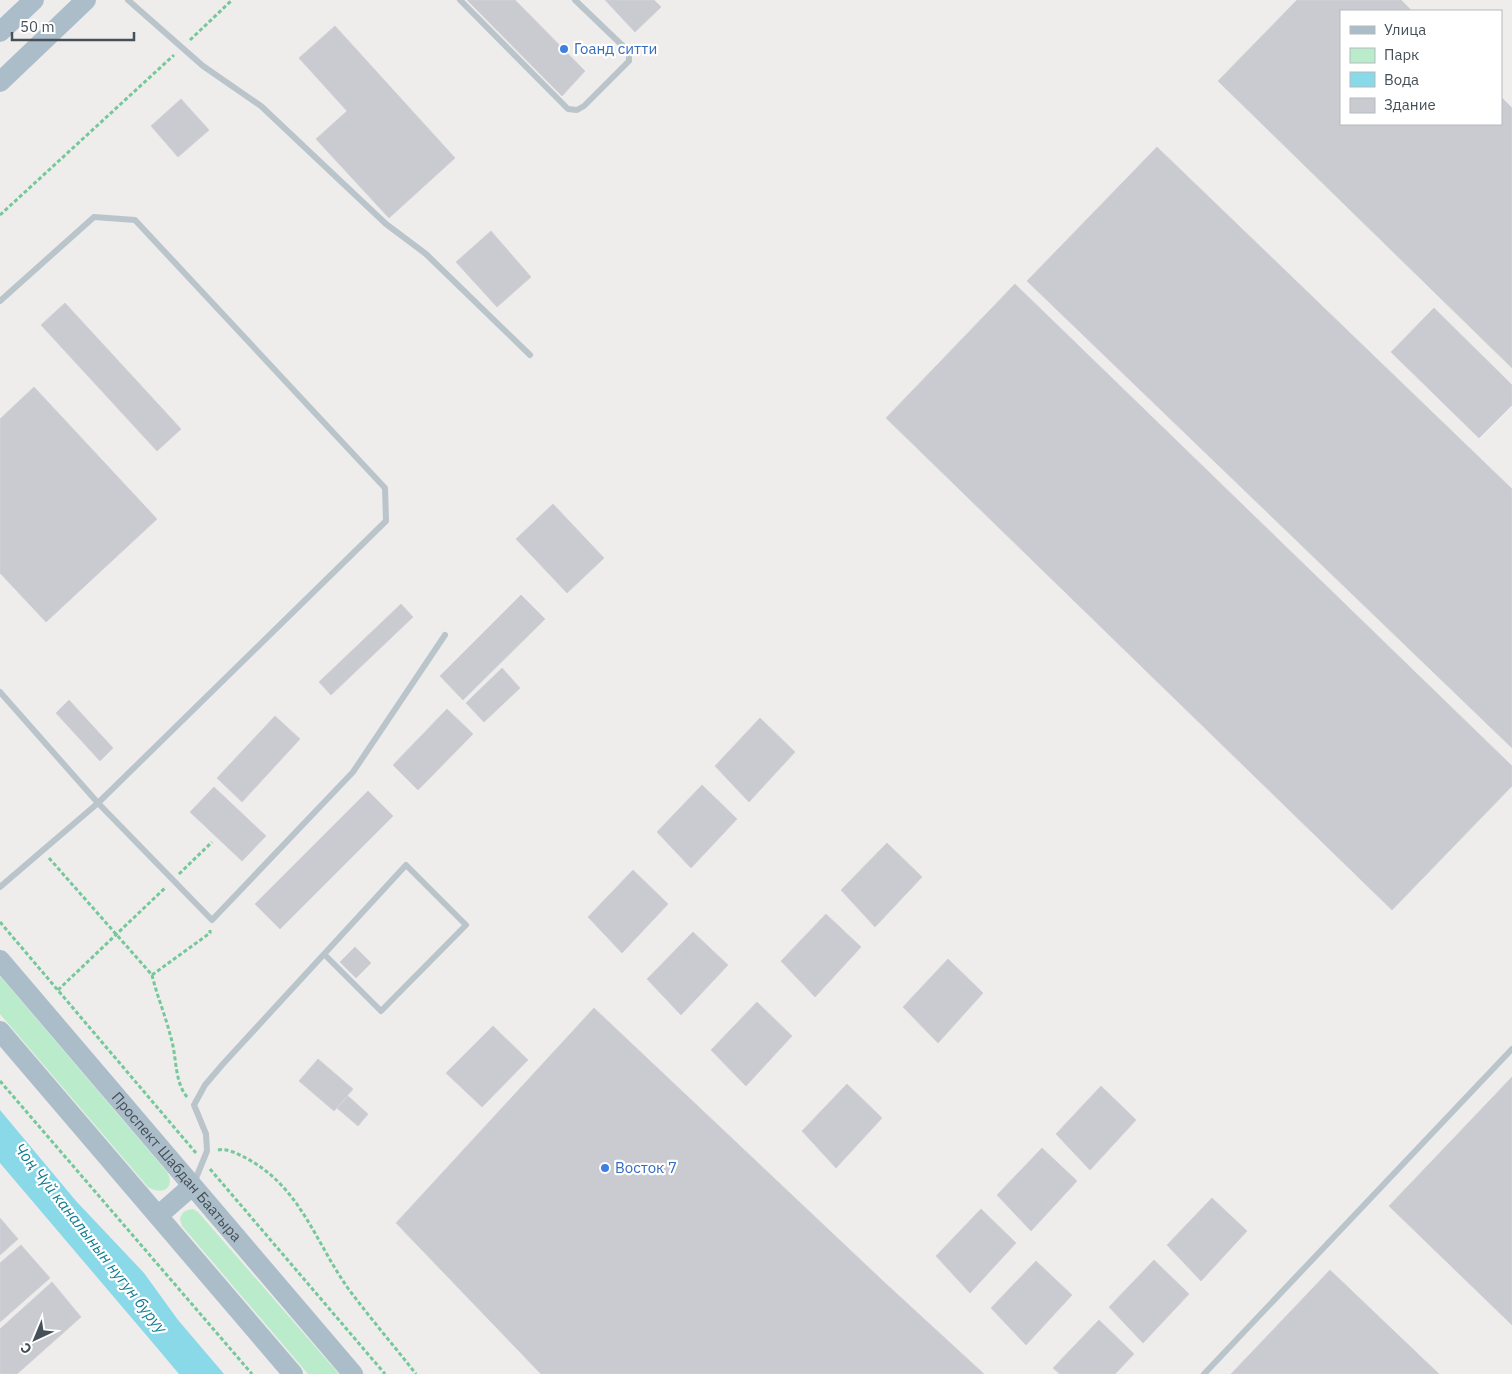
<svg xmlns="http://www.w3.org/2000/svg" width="1512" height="1374" font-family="'IBM Plex Sans',sans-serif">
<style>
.green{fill:#baeccb}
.water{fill:#89d9e8}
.building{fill:#c9cbd1;stroke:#d0d2d7}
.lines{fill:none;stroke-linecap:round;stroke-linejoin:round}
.path{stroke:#74c89a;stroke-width:3;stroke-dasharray:4 2.5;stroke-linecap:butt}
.service{stroke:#bac4cb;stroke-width:6}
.primary{stroke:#acbdca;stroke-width:20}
.shop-dot{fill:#3f7fe0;stroke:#fff;stroke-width:2}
.labels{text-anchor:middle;stroke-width:4.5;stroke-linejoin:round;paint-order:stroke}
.shop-label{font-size:15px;fill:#366cbe;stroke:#fff;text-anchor:start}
.street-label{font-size:15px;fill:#455058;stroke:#fff}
.water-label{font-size:16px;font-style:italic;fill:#117d91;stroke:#fff}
</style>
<rect width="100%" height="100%" fill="#efecec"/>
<g class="green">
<path d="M 0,976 L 167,1172 C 176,1188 162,1196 148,1187 L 0,1014 Z"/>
<path d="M 193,1209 L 198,1212 L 339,1374 L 308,1374 L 182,1226 L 180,1219 C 182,1212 185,1210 193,1209 Z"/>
</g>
<polygon class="water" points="0,1110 76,1201 144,1273 178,1320 224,1374 179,1374 158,1349 0,1163"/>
<g class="building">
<polygon points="467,0 515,0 585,71 562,96"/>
<polygon points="605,0 654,0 661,7 635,32"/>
<polygon points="1297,0 1401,0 1412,11 1341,11 1341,124 1501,124 1501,97 1512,108 1512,368 1218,81"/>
<polygon points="335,26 455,158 389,218 316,139 347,111 299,58"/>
<polygon points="181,99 209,130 178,157 151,126"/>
<polygon points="1157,147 1512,489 1512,748 1027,281"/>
<polygon points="491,231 531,277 497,307 456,262"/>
<polygon points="1015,284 1512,766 1512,786 1392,910 886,418"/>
<polygon points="65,303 181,429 157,451 41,325"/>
<polygon points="1434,308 1512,385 1512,405 1479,438 1391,352"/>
<polygon points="34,387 157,519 46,622 0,573 0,419"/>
<polygon points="553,504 604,558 567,593 516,539"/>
<polygon points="521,595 545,619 463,700 440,676"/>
<polygon points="401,604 413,617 331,695 319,682"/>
<polygon points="502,668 520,688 484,722 466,703"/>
<polygon points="69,700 113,748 100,761 56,713"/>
<polygon points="447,709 473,734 418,790 393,765"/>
<polygon points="275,716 300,739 242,802 217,778"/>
<polygon points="760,718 795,752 749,802 715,766"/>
<polygon points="702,785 737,819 691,868 657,832"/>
<polygon points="214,787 266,836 242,861 190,812"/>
<polygon points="368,791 393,816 280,929 255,904"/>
<polygon points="887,843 922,877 875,927 841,890"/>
<polygon points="633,870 668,904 622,953 588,917"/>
<polygon points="826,914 861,947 815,997 781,961"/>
<polygon points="693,932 728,965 681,1015 647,979"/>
<polygon points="355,947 371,963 356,978 340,962"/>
<polygon points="948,959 983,993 938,1043 903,1007"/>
<polygon points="757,1002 792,1036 746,1086 711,1050"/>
<polygon points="594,1008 884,1282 984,1374 541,1374 396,1223"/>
<polygon points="493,1026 528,1060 482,1107 446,1073"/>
<polygon points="318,1059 353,1089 334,1111 299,1081"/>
<polygon points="1512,1077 1512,1325 1389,1206"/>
<polygon points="847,1084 882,1118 836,1168 802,1131"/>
<polygon points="1101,1086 1136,1120 1090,1170 1056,1134"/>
<polygon points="348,1096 368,1114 358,1126 337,1108"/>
<polygon points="1042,1148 1077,1181 1031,1231 997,1195"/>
<polygon points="1212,1198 1247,1231 1201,1281 1167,1245"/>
<polygon points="981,1209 1016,1243 970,1293 936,1256"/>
<polygon points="0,1218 18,1239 0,1255"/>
<polygon points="21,1245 50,1278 0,1322 0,1263"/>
<polygon points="1154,1260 1189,1294 1143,1343 1109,1307"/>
<polygon points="1036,1261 1072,1295 1026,1345 991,1308"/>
<polygon points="1330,1270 1439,1374 1231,1374"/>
<polygon points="52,1282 81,1317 17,1374 0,1374 0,1329"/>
<polygon points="1099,1320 1134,1354 1115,1374 1060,1374 1053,1368"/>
</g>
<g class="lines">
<g class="path">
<polyline points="190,40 232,0"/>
<polyline points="0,215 174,55"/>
<path d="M 49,858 L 152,975 C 157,996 166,1017 171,1038 C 177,1057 174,1081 187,1097"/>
<polyline points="179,874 212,842"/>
<polyline points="0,922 196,1153"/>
<polyline points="152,975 210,933 210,930"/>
<polyline points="58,990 166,887"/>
<polyline points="0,1081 252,1374"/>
<path d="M 218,1150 C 227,1148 238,1154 246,1158 C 302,1188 315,1243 350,1291 C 371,1319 394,1346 416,1374"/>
<polyline points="210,1169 385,1374"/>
</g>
<g class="service">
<polyline points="128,0 203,66 261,106 386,224 426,254 530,355"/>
<polyline points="460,0 568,109 577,110 584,106 629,61 629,54 625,48 575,0"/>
<polyline points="0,301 94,217 135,220 385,488 386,521 98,803 0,887"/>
<polyline points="0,692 98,803 212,920 353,772 445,635"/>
<polyline points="194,1183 207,1151 206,1134 194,1105 205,1085 222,1065 406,865 466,925 381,1011 324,954"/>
<polyline points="1204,1374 1512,1049"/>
</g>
<g class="primary">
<polyline points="0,32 34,0"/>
<polyline points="0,82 86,0"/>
<path id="s1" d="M 0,960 L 353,1374"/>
<polyline points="0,1031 293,1374"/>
<polyline points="159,1215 192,1186"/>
</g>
</g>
<g class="shop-dot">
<circle cx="564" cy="49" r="5"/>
<circle cx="605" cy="1168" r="5"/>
</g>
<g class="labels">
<g class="shop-label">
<text x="574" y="54">Гоанд ситти</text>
<text x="615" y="1173">Восток 7</text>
</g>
<g class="street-label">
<text dy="5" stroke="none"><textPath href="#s1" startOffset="272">Проспект Шабдан Баатыра</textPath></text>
</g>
<g class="water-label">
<text transform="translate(91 1238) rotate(52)" y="6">Чоң Чүй каналынын нугун буруу</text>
</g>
</g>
<rect x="1340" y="10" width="162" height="115" fill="#ffffff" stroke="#b5b9bc"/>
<rect x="1350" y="26" width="25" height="8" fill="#acbdca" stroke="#b5b9bc"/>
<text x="1384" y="35" font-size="15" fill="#455058">Улица</text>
<rect x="1350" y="48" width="25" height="15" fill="#baeccb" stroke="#b5b9bc"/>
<text x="1384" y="60" font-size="15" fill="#455058">Парк</text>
<rect x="1350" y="72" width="25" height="15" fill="#89d9e8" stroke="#b5b9bc"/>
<text x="1384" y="85" font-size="15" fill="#455058">Вода</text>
<rect x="1350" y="98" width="25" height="15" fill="#c9cbd1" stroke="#b5b9bc"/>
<text x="1384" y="110" font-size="15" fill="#455058">Здание</text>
<g transform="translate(35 1339) rotate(224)" stroke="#ffffff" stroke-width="4" paint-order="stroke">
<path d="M0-4L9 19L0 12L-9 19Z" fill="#455058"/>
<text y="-8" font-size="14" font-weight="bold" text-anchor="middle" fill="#455058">С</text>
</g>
<path d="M12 32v8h122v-8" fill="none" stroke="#455058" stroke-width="2.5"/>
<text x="20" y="32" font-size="15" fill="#455058" stroke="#ffffff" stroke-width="4" paint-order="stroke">50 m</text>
</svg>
